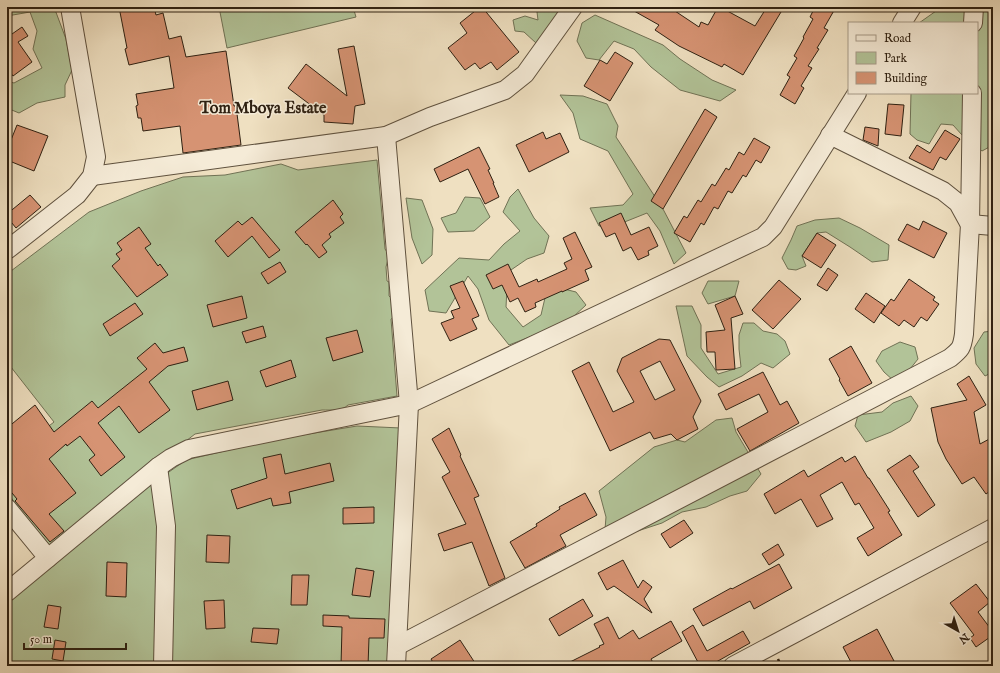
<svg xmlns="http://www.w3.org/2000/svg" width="1000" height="673" font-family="'IM FELL English',serif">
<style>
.green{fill:#b2c398;stroke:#707255}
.building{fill:#d69373;stroke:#2f2112;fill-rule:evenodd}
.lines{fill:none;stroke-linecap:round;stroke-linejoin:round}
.minor-casing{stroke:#5f513e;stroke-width:20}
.path{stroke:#2f2112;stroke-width:2.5;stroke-dasharray:3 2;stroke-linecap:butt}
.minor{stroke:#f5ebd7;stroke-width:18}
.labels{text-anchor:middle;stroke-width:3;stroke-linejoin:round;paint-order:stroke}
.quarter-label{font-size:16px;font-weight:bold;fill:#2f2112;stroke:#f5ebd7}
</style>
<rect width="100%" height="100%" fill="#efe0c1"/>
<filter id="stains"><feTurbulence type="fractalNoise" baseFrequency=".005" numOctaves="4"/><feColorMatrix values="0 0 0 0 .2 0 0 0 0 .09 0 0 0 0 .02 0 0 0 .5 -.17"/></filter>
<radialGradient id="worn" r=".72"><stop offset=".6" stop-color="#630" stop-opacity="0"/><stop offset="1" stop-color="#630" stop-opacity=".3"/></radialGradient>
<g class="green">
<polygon points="7,7 54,7 66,39 72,70 65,85 65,97 37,103 19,113 7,108 7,81 14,83 42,68 33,49 37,31 30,12 7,16"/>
<polygon points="219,7 353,7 356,17 227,48"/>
<polygon points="540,7 561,7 549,29 536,43 524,32 515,31 513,20 525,16 538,20 537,12"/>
<polygon points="954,7 993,7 993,145 982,151 962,135 953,125 941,124 929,144 917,140 910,134 911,93 977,93 977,23 919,23 936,11"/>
<polygon points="595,15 663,45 680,59 712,80 736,90 720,101 680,90 651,67 634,49 614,41 599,60 586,58 577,41 582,23"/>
<polygon points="560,95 583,96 607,104 618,126 616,137 663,209 686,253 674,264 660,231 647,213 622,223 599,226 590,208 623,205 633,194 608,151 580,139 573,113"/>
<path d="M 377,160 L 385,249 L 389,255 L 386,267 L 387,281 L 389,282 L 389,296 L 396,303 L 395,317 L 391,319 L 397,396 L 348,405 C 342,411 331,410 322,410 L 195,434 L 48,548 L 7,492 L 7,459 L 54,422 L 7,362 L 7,274 L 89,212 L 141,191 L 183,177 L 225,175 L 281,164 L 298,170 Z"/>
<polygon points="518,189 534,218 549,236 544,253 527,259 508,272 507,288 506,307 523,327 541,315 548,285 576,292 586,305 572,318 545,331 509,345 489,320 478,289 468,276 446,313 429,311 425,290 459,258 489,260 504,244 520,231 503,212 510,197"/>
<polygon points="465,197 480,198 490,217 474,231 448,232 441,218 456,213"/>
<polygon points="406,198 422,200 433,229 432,255 422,264 412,238"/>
<polygon points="839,218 860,228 889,245 888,260 872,262 850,247 826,232 817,233 802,256 806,266 796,270 788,269 782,258 791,240 797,226 815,220"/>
<polygon points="708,281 739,281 735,296 708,304 702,293"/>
<polygon points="676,306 692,306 701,325 701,348 718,374 741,367 739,349 739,335 743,323 754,323 763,331 777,334 785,341 790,354 773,368 761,363 742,376 719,387 707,377 687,356"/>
<polygon points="993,331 993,372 985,376 976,364 974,348 984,332"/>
<polygon points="900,342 915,347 918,359 910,369 894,381 884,372 876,361 882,351"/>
<polygon points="911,396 918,406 910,421 891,432 866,442 855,426 858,415 882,412 893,403"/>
<polygon points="732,418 736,432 761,474 747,491 730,496 706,507 682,512 662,523 604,542 606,517 599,491 654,447 677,440 685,442 716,420"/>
<polygon points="357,426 401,428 389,666 7,666 7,597 149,486 186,460 272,440"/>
</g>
<g class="building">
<polygon points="119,7 154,7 156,15 163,13 169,39 181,36 186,57 226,51 234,106 236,106 241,145 183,153 180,126 143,131 141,118 138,118 136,106 138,105 136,94 174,88 169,56 129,65 125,49 127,48"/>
<polygon points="480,7 482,7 519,52 497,70 491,62 480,69 475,63 465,70 448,48 467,33 460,23"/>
<polygon points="627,7 669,7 699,27 701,22 708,25 718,7 720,7 755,26 767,7 784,7 743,75 724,64 722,67 679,46 655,30 659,25"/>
<polygon points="815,7 836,7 824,28 828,30 817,48 819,49 808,66 812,68 801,86 804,88 795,104 780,95 790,77 787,75 797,58 794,56 804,38 803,37 813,19 810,17"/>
<polygon points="7,26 12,34 22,27 28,36 18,42 32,62 13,76 7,68"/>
<polygon points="354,46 365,104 355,106 353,124 324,122 324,115 288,88 306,64 347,96 338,49"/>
<polygon points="615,52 633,63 610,101 584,86 600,60 607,64"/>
<polygon points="888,104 904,105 901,136 885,134"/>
<polygon points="705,109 717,117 663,209 651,201"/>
<polygon points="17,125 48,136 34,171 7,160 7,150"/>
<polygon points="865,127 879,129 878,146 863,140"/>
<polygon points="945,130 960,139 946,160 940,157 933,170 909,158 917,145 930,153"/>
<polygon points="543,132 546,139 560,133 569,152 529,172 516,145"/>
<polygon points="754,138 770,147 761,163 756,160 746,177 743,175 732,193 728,191 718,209 714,207 704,225 701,223 690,242 674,233 684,216 687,218 698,200 701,202 712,184 715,186 726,168 729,170 739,152 744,155"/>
<polygon points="479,147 490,169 488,170 494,183 493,183 499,197 485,204 468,169 440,182 434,169"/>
<polygon points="30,195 41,207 16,228 7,217 7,214"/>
<polygon points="333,200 343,214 340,217 344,223 329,234 331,237 322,245 327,252 319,258 307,244 306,245 295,232"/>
<polygon points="621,213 631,235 649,227 658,246 648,251 649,255 638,260 631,247 623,251 615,233 606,237 599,223"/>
<polygon points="252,217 280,250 269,258 252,236 228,257 215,241 238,221 242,225"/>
<polygon points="923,221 947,233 934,258 898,240 907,224 919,230"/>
<polygon points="139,227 151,244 145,248 158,266 160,264 168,275 137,297 112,266 120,259 116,254 122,250 117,243"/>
<polygon points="575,232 592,267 585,270 589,280 562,292 562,291 535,303 536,307 525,312 518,298 510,302 502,285 493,289 486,275 508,264 519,287 537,279 538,282 567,269 564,263 572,259 563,238"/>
<polygon points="817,233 836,245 821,268 802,256"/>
<polygon points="280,262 286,272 268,284 261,273"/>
<polygon points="828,268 838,275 827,291 817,285"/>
<polygon points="909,279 935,297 933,300 939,304 927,321 921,317 914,327 904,320 899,326 881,313 891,299 894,301"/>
<polygon points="779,280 801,299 773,329 752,310"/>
<polygon points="463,281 479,316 472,319 477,329 450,341 441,323 454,318 451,311 460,308 450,286"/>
<polygon points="866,293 885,306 874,323 855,309"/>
<polygon points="242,296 247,318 213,327 207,305"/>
<polygon points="735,296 743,314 731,318 735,369 716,370 715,352 707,352 706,332 725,330 715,305"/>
<polygon points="135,303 143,314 110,336 103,324"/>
<polygon points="263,326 266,337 246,343 242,332"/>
<polygon points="357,330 363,352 333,361 326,338"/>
<path d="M 659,339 L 670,340 L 701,401 L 693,417 L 698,429 L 677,440 L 671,434 L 654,439 L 650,432 L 610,451 L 572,371 L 589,362 L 613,412 L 634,402 L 617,371 L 622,358 ZM 660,361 L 675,390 L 655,400 L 640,371 Z"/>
<polygon points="155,343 163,353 184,347 188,361 168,366 149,382 170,410 139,433 119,406 98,423 125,457 101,476 89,460 95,455 80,436 67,446 66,444 49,459 76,493 49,514 64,531 50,542 15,501 17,499 7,487 7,428 35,405 54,432 92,401 98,408 147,369 137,358"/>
<polygon points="851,346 872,383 848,396 839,380 840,379 829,359"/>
<polygon points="291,360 296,377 266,387 260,371"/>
<polygon points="763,372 780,405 787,401 799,423 750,451 737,429 768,412 759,394 726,410 718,394"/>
<polygon points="969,376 986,405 974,412 980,444 993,437 993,489 986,494 974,477 962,484 946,459 938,442 931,408 967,400 957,384"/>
<polygon points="228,381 233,400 197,410 192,391"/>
<polygon points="449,428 461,455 460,456 479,496 474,498 505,578 489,586 472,542 444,551 438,534 466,524 442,477 450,472 432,439"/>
<polygon points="281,454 285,474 330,463 334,481 289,492 291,503 273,506 271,498 237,509 231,490 267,478 263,458"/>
<polygon points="910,455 919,467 913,471 935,505 918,517 887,470"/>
<polygon points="855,456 868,478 869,478 890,511 888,512 902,535 868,556 857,538 874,528 859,503 855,505 842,482 820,495 833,519 817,527 801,499 775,514 764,494 804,470 808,477 842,457 845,462"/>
<polygon points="585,493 597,515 560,535 566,546 525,568 510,542 537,526 536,524 560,509 559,507"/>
<polygon points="374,507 374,523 343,524 343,508"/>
<polygon points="684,520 693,533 670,548 661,534"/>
<polygon points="207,535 230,536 229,563 206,562"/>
<polygon points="778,544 784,555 769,565 762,554"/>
<polygon points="623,560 638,588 643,580 652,587 644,599 652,613 614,586 607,590 598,573"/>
<polygon points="107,562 127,563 126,597 106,596"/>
<polygon points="779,564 792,588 754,609 750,601 703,626 693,609 731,588 732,589"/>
<polygon points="356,568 374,571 370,597 352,595"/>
<polygon points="292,575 309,575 307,605 291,605"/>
<polygon points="976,584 990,602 978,612 993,632 993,635 976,647 970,638 974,635 950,603"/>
<polygon points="583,599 593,616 559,636 549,619"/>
<polygon points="224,600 225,628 206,629 204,601"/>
<polygon points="48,605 61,607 58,629 44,627"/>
<polygon points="323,615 349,616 349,618 385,619 384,638 369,638 368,666 341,666 342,627 323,626"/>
<polygon points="608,617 619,639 633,630 639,639 671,621 682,641 651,659 655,666 562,666 600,647 599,646 604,644 594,624"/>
<polygon points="693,625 707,651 743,631 750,643 709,666 700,666 682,632"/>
<polygon points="253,628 279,629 277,644 251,642"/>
<polygon points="877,629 894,661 885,666 853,666 843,647"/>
<polygon points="55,640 66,642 63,661 52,659"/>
<polygon points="460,640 477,666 435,666 431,659"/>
</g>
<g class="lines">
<defs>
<g id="minor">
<polyline points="902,23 912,7"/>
<polyline points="973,23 974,7"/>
<polyline points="830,135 943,191 958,203 969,223"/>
<polyline points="386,136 409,404 396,666"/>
<polyline points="92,176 386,136 430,117 505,90 525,74 573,7"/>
<polyline points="970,224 993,226"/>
<polyline points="7,250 77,195 92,176 96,157 70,7"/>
<polyline points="158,467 166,526 163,666"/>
<polyline points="7,508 48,558"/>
<polyline points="7,592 158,467 171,458 189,449 409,404 763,237 773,227 857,93"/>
<path d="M 397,646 L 950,358 C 961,349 962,348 964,334 L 970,224 L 972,93"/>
<polyline points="733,666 993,528"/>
</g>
</defs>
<use href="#minor" class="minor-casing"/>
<polyline class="path" points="778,659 781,666"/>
<use href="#minor" class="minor"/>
</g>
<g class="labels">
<g class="quarter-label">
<text x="263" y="113">Tom Mboya Estate</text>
</g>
</g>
<rect width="1000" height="673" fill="none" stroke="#efe0c1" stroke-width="24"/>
<rect x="8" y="8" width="984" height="657" fill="none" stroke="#2f2112" stroke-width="2"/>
<rect x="12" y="12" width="976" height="649" fill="none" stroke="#2f2112"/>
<rect x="848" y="22" width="130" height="72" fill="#f5ebd7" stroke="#a69a88"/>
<rect x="856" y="35" width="20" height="6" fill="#f5ebd7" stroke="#a69a88"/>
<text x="884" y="42" font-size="12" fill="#2f2112">Road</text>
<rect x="856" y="52" width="20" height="12" fill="#b2c398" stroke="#a69a88"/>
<text x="884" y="62" font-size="12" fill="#2f2112">Park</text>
<rect x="856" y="72" width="20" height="12" fill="#d69373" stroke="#a69a88"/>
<text x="884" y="82" font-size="12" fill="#2f2112">Building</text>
<g transform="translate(958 631) rotate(141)" stroke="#f5ebd7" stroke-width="3" paint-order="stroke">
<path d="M0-3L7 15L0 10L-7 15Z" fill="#2f2112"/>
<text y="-6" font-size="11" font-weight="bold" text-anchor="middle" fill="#2f2112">N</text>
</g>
<path d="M24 643v6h102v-6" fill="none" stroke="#2f2112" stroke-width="2"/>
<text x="30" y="643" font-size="12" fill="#2f2112" stroke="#f5ebd7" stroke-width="3" paint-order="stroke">50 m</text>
<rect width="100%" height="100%" filter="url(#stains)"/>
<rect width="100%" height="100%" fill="url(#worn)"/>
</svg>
